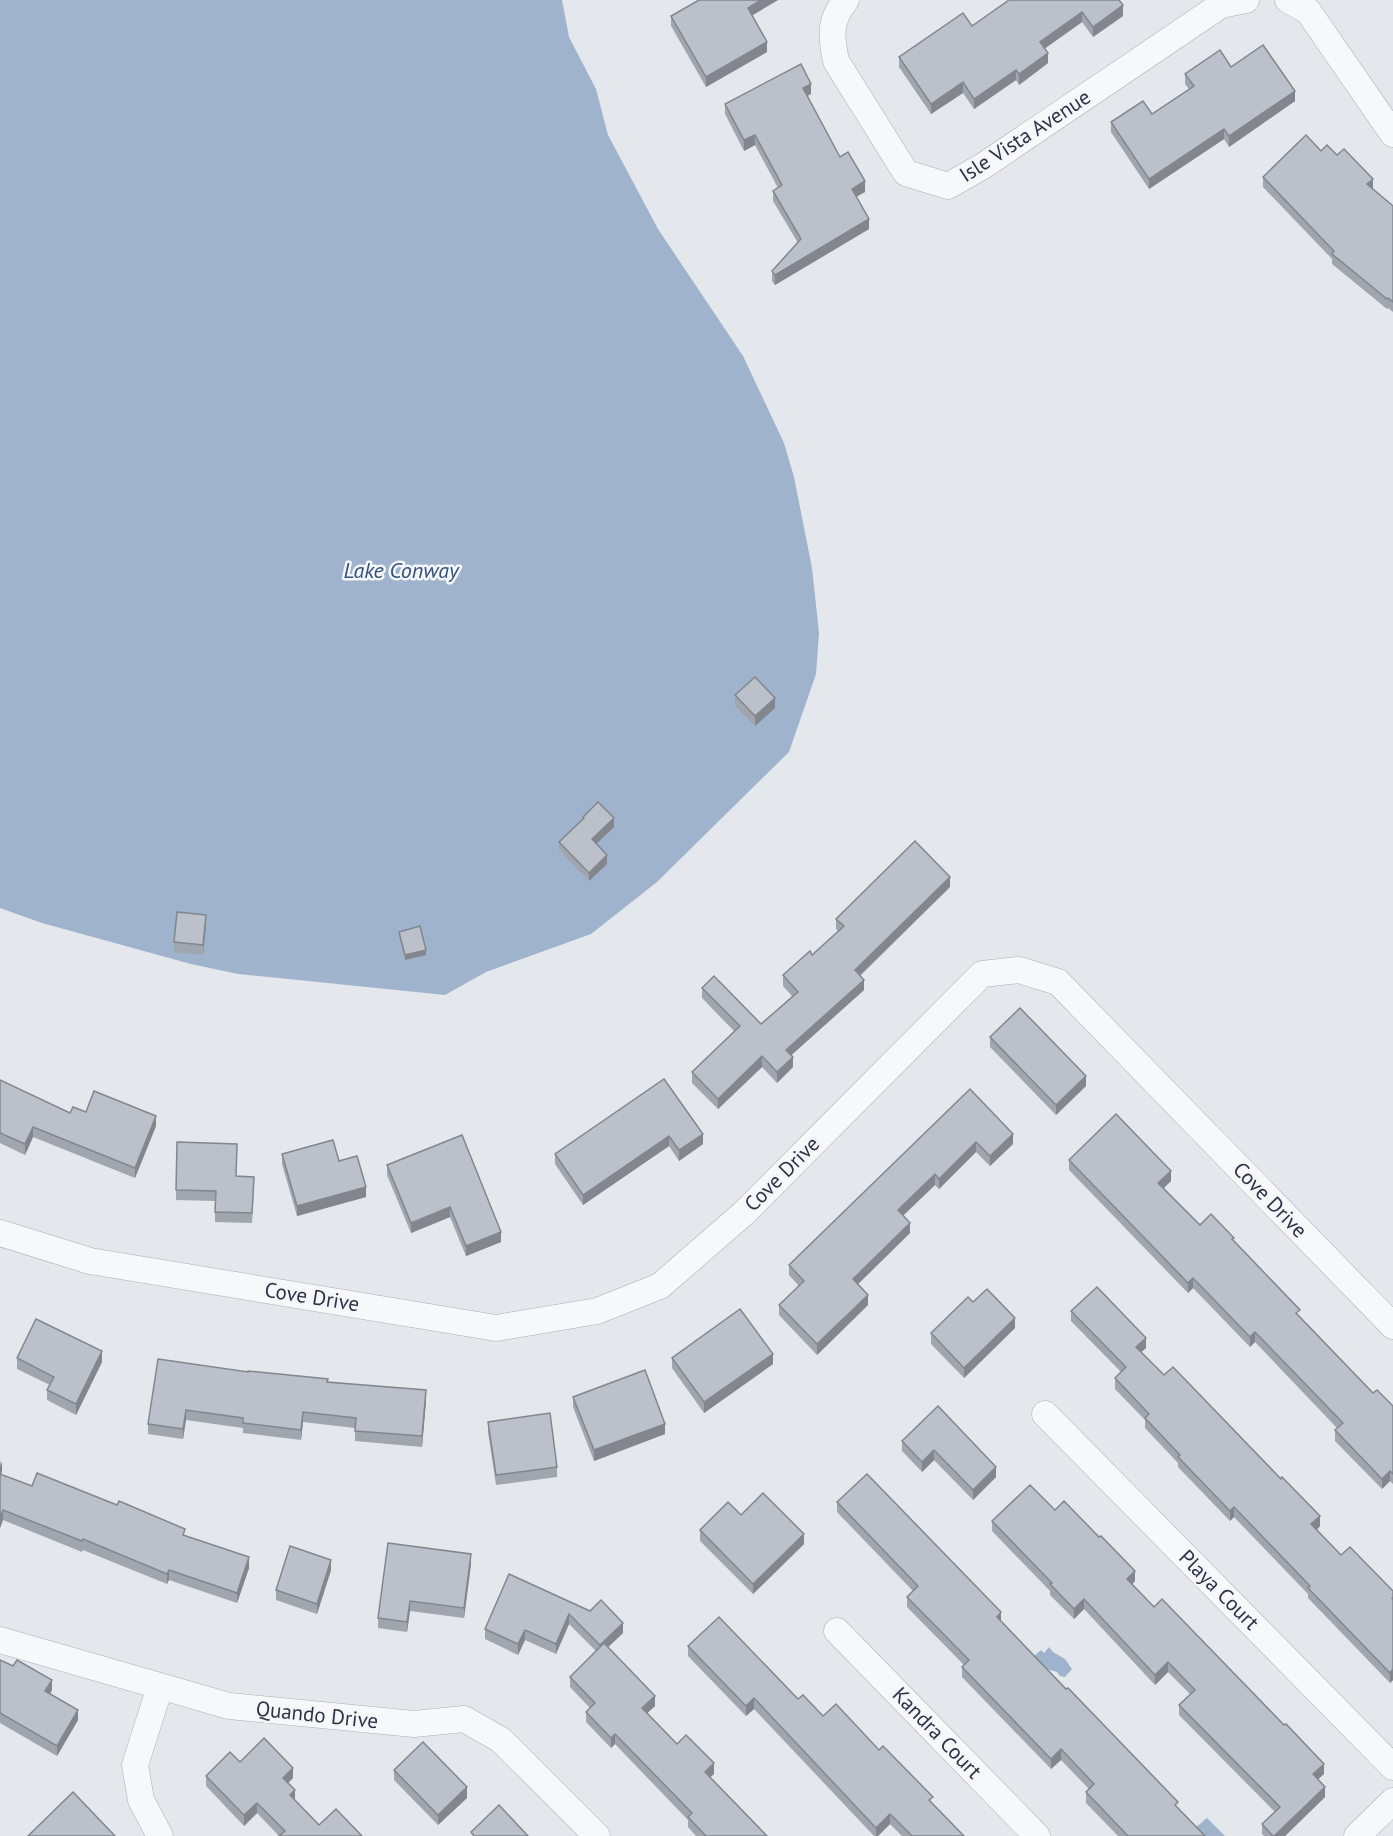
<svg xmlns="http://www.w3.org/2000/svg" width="1393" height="1836" font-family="'PT Sans',sans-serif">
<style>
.water{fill:#9fb4cc}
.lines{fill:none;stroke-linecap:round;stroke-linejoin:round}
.minor-casing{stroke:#a9aeb7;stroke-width:27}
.minor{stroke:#f7f8fa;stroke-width:26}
.wall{fill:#a1a5ae}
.shaded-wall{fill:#83868d}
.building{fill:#bbc0ca;stroke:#83868d;stroke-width:1.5}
.labels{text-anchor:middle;stroke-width:5;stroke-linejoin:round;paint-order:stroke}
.street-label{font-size:21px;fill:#2b3445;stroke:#f4f6f9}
.water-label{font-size:22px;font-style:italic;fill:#34527a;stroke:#f4f6f9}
</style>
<rect width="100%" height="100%" fill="#e4e7ec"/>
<g class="water">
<polygon points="0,0 562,0 569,37 596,89 608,135 658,229 743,356 784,443 794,477 812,568 819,633 816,674 789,752 657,882 591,934 486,972 445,995 238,974 191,964 42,923 0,908"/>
<polygon points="1049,1647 1053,1652 1065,1659 1072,1669 1065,1677 1060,1676 1057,1672 1040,1667 1034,1656 1041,1650 1044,1653"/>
<polygon points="1207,1818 1225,1836 1204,1836 1195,1828"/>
</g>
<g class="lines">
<defs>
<g id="minor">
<path d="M 846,0 C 829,21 831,36 836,61 L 906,173 L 948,186 L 983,166 L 1221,5 L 1246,0"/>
<polyline points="1288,0 1308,11 1393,134"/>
<polyline points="0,1233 90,1261 496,1328 597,1311 660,1286 744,1213 982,974 1019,970 1058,982 1393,1326"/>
<polyline points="1045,1414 1393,1767"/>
<polyline points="837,1631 1037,1836"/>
<polyline points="0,1640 229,1706 414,1724 464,1719 501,1740 597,1836"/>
<polyline points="160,1687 135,1765 141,1800 160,1836"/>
<polyline points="1357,1836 1393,1801"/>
</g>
</defs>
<use href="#minor" class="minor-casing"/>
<use href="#minor" class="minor"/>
</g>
<g class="wall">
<polygon points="699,0 778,0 752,15 767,52 706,87 671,26 671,16"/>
<polygon points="1009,0 1123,16 1093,37 1082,22 1045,48 1048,63 1019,85 1016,80 974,109 963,93 931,114 899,67 899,57 972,26"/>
<polygon points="1185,74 1295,101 1229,147 1224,139 1149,189 1111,132 1111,122 1152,114 1189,89 1185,84"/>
<polygon points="811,94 807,96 840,157 865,192 856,197 869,229 775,285 772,281 772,271 798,243 773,201 773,191 778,188 755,145 744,151 725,114 725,104"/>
<polygon points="1321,151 1337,155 1373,189 1393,206 1393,312 1388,308 1387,309 1332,264 1332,259 1263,187 1263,177"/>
<polygon points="735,695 775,708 755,726 735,706"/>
<polygon points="583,817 614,827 596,844 607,864 589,881 559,850 559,842 583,819"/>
<polygon points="950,887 860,976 864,990 791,1055 793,1067 777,1083 762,1067 718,1109 692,1083 692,1072 734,1031 702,998 702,988 761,1024 792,996 783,986 783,975 812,955 838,931 836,929 836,919"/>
<polygon points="206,925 203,955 174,952 174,942"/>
<polygon points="399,932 426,955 405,960 399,937"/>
<polygon points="990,1037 1086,1086 1056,1115 990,1047"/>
<polygon points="664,1079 703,1144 679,1161 669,1146 583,1205 555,1164 555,1154"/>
<polygon points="0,1080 70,1113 86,1112 156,1126 135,1178 33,1137 25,1155 0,1143"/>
<polygon points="970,1089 1013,1144 990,1166 976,1152 939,1189 935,1185 903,1216 910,1233 858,1284 868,1305 817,1355 779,1315 779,1305 799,1286 789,1275 789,1265"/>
<polygon points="282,1154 339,1161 366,1197 297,1216 282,1164"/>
<polygon points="1069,1160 1171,1181 1164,1188 1200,1225 1234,1241 1300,1317 1373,1393 1393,1406 1393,1484 1390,1481 1382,1489 1335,1441 1335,1430 1337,1428 1255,1342 1250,1347 1193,1288 1188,1293 1069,1170"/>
<polygon points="387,1165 501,1242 466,1256 450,1217 411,1233 387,1175"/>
<polygon points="236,1176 254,1187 252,1223 215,1222 215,1201 176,1200 176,1190"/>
<polygon points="973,1302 1015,1328 964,1378 931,1344 931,1333"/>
<polygon points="1071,1311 1146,1348 1141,1352 1164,1375 1320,1526 1317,1530 1341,1555 1393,1591 1393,1680 1390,1683 1308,1598 1308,1594 1234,1517 1230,1521 1178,1467 1178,1463 1145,1428 1145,1420 1115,1389 1115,1378 1121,1372 1071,1321"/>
<polygon points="17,1358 102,1362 76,1415 47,1400 47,1390 50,1385 17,1369"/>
<polygon points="672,1358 773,1364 704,1413 672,1368"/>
<polygon points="248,1372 328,1382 426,1401 422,1447 355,1441 355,1428 303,1422 301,1440 243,1433 243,1428 186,1420 183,1439 148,1434 148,1424"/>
<polygon points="573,1397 665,1434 594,1461 573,1407"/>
<polygon points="938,1406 996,1477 973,1500 934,1460 922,1472 902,1451 902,1441"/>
<polygon points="488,1422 557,1467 557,1477 496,1485 488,1432"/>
<polygon points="0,1460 2,1471 1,1475 185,1536 249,1568 237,1603 169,1580 167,1584 83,1550 82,1552 3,1520 0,1528"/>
<polygon points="837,1502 1001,1622 1205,1836 1118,1836 1086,1803 1086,1792 1089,1789 1061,1760 1051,1769 962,1677 962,1667 964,1665 907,1607 907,1597 913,1591 837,1512"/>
<polygon points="1055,1510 1135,1581 1132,1585 1154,1607 1324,1774 1318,1779 1325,1797 1285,1836 1264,1836 1262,1834 1262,1824 1275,1812 1179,1715 1179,1705 1190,1694 1168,1672 1155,1685 1084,1609 1074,1619 1050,1595 1050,1591 992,1531 992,1521"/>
<polygon points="741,1515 804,1544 753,1594 700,1541 700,1530"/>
<polygon points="471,1564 464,1618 410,1611 407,1632 378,1628 378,1618"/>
<polygon points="331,1570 317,1614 276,1600 276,1590"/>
<polygon points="509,1574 623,1633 608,1647 655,1706 647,1713 677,1744 714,1774 710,1777 767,1836 696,1836 688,1827 688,1820 615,1744 611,1748 586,1722 586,1712 590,1708 570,1687 570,1677 596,1651 569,1624 556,1654 525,1640 518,1655 485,1639 485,1629"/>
<polygon points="688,1646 798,1699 823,1716 879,1750 964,1836 902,1836 890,1824 878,1836 874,1836 754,1709 746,1716 688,1656"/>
<polygon points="0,1660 52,1690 50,1694 78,1720 57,1756 0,1723"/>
<polygon points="240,1762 293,1778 288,1783 295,1800 319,1825 362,1836 279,1836 257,1813 244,1826 206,1786 206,1776"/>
<polygon points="394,1770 467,1798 438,1825 394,1780"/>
</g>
<g class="shaded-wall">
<polygon points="761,0 778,0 748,18 748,8"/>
<polygon points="1123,5 1123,16 1093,37 1093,27"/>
<polygon points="1082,12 1082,22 1040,52 1040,42"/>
<polygon points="767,42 767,52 706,87 706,77"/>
<polygon points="1048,53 1048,63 1019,85 1019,74"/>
<polygon points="1016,70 1016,80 974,109 974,99"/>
<polygon points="963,82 963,93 931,114 931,104"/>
<polygon points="811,84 811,94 803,98 803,88"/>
<polygon points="1295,91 1295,101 1229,147 1229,136"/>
<polygon points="1224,129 1224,139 1149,189 1149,179"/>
<polygon points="755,135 755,145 744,151 744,140"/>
<polygon points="1373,179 1373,189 1367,184"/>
<polygon points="865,181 865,192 852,199 852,189"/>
<polygon points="869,219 869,229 775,285 775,275"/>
<polygon points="775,698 775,708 755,726 755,716"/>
<polygon points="614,818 614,827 592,848 592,839"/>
<polygon points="607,855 607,864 589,881 589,873"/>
<polygon points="950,877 950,887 855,980 855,970"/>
<polygon points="206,915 206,925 203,955 203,945"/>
<polygon points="426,950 426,955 405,960 405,955"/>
<polygon points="864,980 864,990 786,1060 786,1050"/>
<polygon points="762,1056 762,1067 718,1109 718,1099"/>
<polygon points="793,1057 793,1067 777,1083 777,1072"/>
<polygon points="1086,1076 1086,1086 1056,1115 1056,1105"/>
<polygon points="156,1116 156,1126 135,1178 135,1168"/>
<polygon points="33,1127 33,1137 25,1155 25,1144"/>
<polygon points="703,1134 703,1144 679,1161 679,1150"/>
<polygon points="1013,1134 1013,1144 990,1166 990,1156"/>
<polygon points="669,1136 669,1146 583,1205 583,1195"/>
<polygon points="976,1142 976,1152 939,1189 939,1179"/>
<polygon points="1171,1171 1171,1181 1158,1193 1158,1183"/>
<polygon points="935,1174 935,1185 898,1220 898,1210"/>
<polygon points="366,1187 366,1197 297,1216 297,1206"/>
<polygon points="450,1207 450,1217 411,1233 411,1223"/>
<polygon points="910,1223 910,1233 853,1289 853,1279"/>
<polygon points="501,1232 501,1242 466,1256 466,1246"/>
<polygon points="1193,1278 1193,1288 1188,1293 1188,1283"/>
<polygon points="868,1295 868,1305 817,1355 817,1344"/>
<polygon points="1015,1318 1015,1328 964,1378 964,1368"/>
<polygon points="1255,1332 1255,1342 1250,1347 1250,1337"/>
<polygon points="1146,1338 1146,1348 1136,1357 1136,1347"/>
<polygon points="102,1351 102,1362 76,1415 76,1404"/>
<polygon points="773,1354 773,1364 704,1413 704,1402"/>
<polygon points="426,1390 426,1401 422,1447 422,1436"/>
<polygon points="186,1410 186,1420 183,1439 183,1429"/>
<polygon points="303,1412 303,1422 301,1440 301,1430"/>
<polygon points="665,1424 665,1434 594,1461 594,1450"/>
<polygon points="934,1450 934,1460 922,1472 922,1462"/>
<polygon points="2,1461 2,1471 0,1477 0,1467"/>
<polygon points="996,1467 996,1477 973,1500 973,1490"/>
<polygon points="1390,1471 1390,1481 1382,1489 1382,1479"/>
<polygon points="1234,1507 1234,1517 1230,1521 1230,1511"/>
<polygon points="3,1510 3,1520 0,1528 0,1518"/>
<polygon points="1320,1516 1320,1526 1311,1535 1311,1524"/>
<polygon points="804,1534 804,1544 753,1594 753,1584"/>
<polygon points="471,1554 471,1564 464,1618 464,1608"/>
<polygon points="249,1557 249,1568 237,1603 237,1593"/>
<polygon points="331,1560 331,1570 317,1614 317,1604"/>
<polygon points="169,1570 169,1580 167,1584 167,1574"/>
<polygon points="1135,1571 1135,1581 1127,1589 1127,1579"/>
<polygon points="1084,1599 1084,1609 1074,1619 1074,1609"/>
<polygon points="410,1601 410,1611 407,1632 407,1622"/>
<polygon points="1001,1612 1001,1623 997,1617"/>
<polygon points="569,1614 569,1624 556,1654 556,1644"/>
<polygon points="623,1623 623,1633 600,1655 600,1645"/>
<polygon points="525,1630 525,1640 518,1655 518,1644"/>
<polygon points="1168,1662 1168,1672 1155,1685 1155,1675"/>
<polygon points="1393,1669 1393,1680 1390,1683 1390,1673"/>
<polygon points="52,1680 52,1690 45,1701 45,1691"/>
<polygon points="655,1696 655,1706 642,1718 642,1708"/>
<polygon points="754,1698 754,1709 746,1716 746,1706"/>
<polygon points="78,1710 78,1720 57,1756 57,1746"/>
<polygon points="615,1734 615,1744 611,1748 611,1738"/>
<polygon points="1061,1749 1061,1760 1051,1769 1051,1759"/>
<polygon points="714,1763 714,1774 705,1782 705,1772"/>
<polygon points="1324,1764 1324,1774 1313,1784 1313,1774"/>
<polygon points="293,1768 293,1778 283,1788 283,1778"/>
<polygon points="467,1787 467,1798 438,1825 438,1815"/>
<polygon points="1325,1787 1325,1797 1285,1836 1274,1836"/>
<polygon points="295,1790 295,1800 290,1795"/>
<polygon points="257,1803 257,1813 244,1826 244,1815"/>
<polygon points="890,1814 890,1824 878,1836 876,1836 876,1828"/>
</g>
<g class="building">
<polygon points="699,0 761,0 748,8 767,42 706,77 671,16"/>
<polygon points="1009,0 1119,0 1123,5 1093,27 1082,12 1040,42 1048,53 1019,74 1016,70 974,99 963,82 931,104 899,57 963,13 972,26"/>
<polygon points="1263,45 1295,91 1229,136 1224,129 1149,179 1111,122 1143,101 1152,114 1194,86 1185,74 1220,50 1231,67"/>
<polygon points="801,64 811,84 803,88 840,157 848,152 865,181 852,189 869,219 775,275 772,271 801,239 773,191 782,185 755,135 744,140 725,104"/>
<polygon points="1306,135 1321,151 1327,145 1337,155 1344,149 1373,179 1367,184 1393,206 1393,302 1388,298 1387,299 1332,254 1334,251 1263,177"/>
<polygon points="755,677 775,698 755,716 735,695"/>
<polygon points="598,802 614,818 592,839 607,855 589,873 559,842 584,818 583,817"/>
<polygon points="915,841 950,877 855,970 864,980 786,1050 793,1057 777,1072 762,1056 718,1099 692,1072 740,1026 702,988 714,976 761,1024 798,992 783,975 810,951 812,955 844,926 836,919"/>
<polygon points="177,912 206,915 203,945 174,942"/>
<polygon points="420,926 426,950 405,955 399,932"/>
<polygon points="1020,1008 1086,1076 1056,1105 990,1037"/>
<polygon points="664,1079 703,1134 679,1150 669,1136 583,1195 555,1154"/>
<polygon points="0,1080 70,1113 73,1107 86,1112 94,1091 156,1116 135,1168 33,1127 25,1144 0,1133"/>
<polygon points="970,1089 1013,1134 990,1156 976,1142 939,1179 935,1174 898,1210 910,1223 853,1279 868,1295 817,1344 779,1305 804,1281 789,1265"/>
<polygon points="1116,1114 1171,1171 1158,1183 1200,1225 1211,1214 1234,1238 1232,1239 1300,1310 1296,1313 1373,1393 1377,1390 1393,1406 1393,1474 1390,1471 1382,1479 1335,1430 1343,1423 1255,1332 1250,1337 1193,1278 1188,1283 1069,1160"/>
<polygon points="462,1135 501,1232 466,1246 450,1207 411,1223 387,1165"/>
<polygon points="333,1140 339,1161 357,1156 366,1187 297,1206 282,1154"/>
<polygon points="177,1142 237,1144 236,1176 254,1177 252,1213 215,1212 216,1191 176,1190"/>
<polygon points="1097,1287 1146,1338 1136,1347 1164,1375 1173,1367 1281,1479 1282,1477 1320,1516 1311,1524 1341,1555 1350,1547 1393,1591 1393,1597 1392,1598 1393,1600 1393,1669 1390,1673 1308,1588 1310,1586 1234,1507 1230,1511 1178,1457 1180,1455 1145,1418 1149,1414 1115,1378 1126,1367 1071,1311"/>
<polygon points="987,1289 1015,1318 964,1368 931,1333 968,1297 973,1302"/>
<polygon points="740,1309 773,1354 704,1402 672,1358"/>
<polygon points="36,1319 102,1351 76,1404 47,1390 54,1377 17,1358"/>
<polygon points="158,1359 248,1372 248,1371 328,1379 327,1382 426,1390 422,1436 355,1431 356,1418 303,1412 301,1430 243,1423 243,1418 186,1410 183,1429 148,1424"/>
<polygon points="645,1370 665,1424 594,1450 573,1397"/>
<polygon points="938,1406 996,1467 973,1490 934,1450 922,1462 902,1441"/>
<polygon points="550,1413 557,1467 496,1475 488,1422"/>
<polygon points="37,1473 117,1505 119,1501 185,1529 183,1535 249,1557 237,1593 169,1570 167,1574 83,1539 82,1541 3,1510 0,1518 0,1474 32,1486"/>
<polygon points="867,1474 1001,1612 997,1617 1066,1689 1068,1688 1178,1802 1175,1805 1205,1836 1128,1836 1086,1792 1094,1784 1061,1749 1051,1759 962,1667 969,1660 907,1597 918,1586 837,1502"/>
<polygon points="1030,1485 1055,1510 1064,1501 1099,1537 1101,1536 1135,1571 1127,1579 1154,1607 1162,1599 1284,1725 1286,1724 1324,1764 1313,1774 1325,1787 1274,1836 1273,1836 1262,1824 1280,1807 1179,1705 1195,1690 1168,1662 1155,1675 1084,1599 1074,1609 1050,1584 1052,1583 992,1521"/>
<polygon points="763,1493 804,1534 753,1584 700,1530 728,1502 741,1515"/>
<polygon points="388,1543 471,1554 464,1608 410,1601 407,1622 378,1618"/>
<polygon points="290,1546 331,1560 317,1604 276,1590"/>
<polygon points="509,1574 590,1611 601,1600 623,1623 600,1645 569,1614 556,1644 525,1630 518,1644 485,1629"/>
<polygon points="719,1617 798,1699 803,1695 823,1716 836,1704 879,1750 883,1746 933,1797 929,1800 964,1836 912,1836 890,1814 876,1828 754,1698 746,1706 688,1646"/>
<polygon points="604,1643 655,1696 642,1708 677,1744 686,1735 714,1763 705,1772 767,1836 706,1836 688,1817 692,1813 615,1734 611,1738 586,1712 595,1703 570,1677"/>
<polygon points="0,1660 13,1666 17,1660 52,1680 45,1691 78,1710 57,1746 0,1713"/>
<polygon points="264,1738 293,1768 283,1778 295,1790 290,1795 319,1825 336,1809 362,1836 279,1836 285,1831 257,1803 244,1815 206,1776 230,1752 240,1762"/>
<polygon points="423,1742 467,1787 438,1815 394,1770"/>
<polygon points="73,1792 115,1836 28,1836"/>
<polygon points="499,1805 528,1836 474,1836 471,1832"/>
</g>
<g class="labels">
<g class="street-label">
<text transform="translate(1025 136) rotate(-33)" y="7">Isle Vista Avenue</text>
<text transform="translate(782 1174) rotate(-45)" y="7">Cove Drive</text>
<text transform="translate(1270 1200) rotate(46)" y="7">Cove Drive</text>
<text transform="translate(312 1297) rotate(9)" y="7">Cove Drive</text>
<text transform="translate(1219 1590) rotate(45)" y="7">Playa Court</text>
<text transform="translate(317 1715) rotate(6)" y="7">Quando Drive</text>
<text transform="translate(937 1733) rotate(46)" y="7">Kandra Court</text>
</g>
<g class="water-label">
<text x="401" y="578">Lake Conway</text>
</g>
</g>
</svg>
